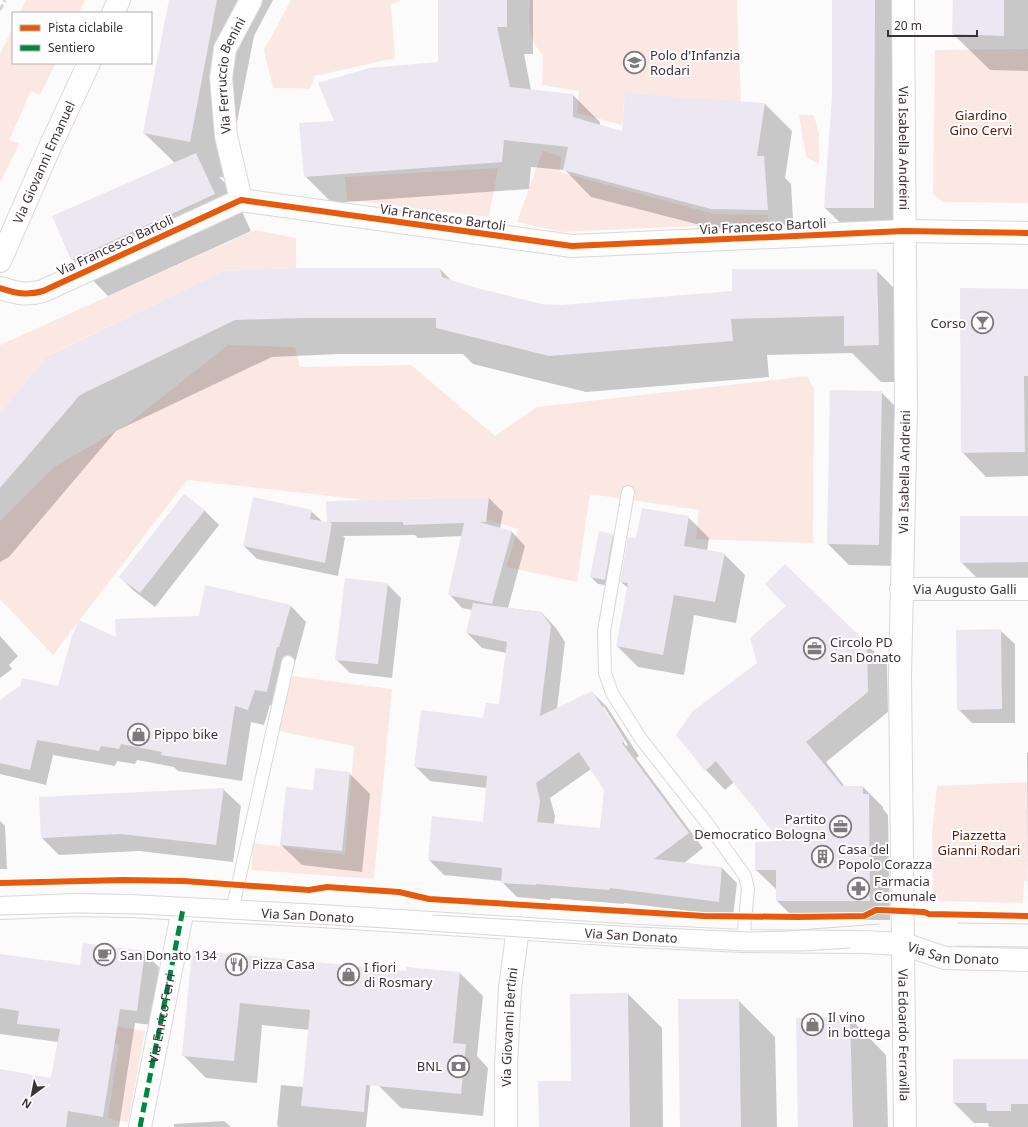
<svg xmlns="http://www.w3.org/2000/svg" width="1028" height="1127" font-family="'Noto Sans',sans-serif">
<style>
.green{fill:#fce8e3}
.shadow{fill:#0003;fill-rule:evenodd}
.building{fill:#ece7f0;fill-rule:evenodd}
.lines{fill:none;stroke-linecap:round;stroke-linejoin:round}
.lane-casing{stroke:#dcd7da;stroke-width:14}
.street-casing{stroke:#dcd7da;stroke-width:24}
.secondary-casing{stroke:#dcd7da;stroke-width:24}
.lane{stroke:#fefefe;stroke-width:12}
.street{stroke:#fefefe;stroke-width:22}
.secondary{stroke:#fefefe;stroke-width:22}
.tram{stroke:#d6d6d6;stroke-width:1}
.rail{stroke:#d6d6d6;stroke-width:3;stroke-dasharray:6 3;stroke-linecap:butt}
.quiet{stroke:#00873e;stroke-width:5;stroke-dasharray:10 5;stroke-linecap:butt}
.cycleway-casing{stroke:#fff;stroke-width:8}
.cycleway{stroke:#e8590c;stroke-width:6}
.labels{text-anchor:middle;stroke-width:4;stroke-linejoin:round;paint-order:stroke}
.poi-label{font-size:13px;fill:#3d3139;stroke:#fff;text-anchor:start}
.street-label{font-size:13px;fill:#3d3139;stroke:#fff}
.park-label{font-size:13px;fill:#5f1709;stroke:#fff}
</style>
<rect width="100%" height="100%" fill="#fbfbfb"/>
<g class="green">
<polygon points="26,0 85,0 79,13 20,13"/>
<polygon points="291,0 402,0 391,5 395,58 315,76 310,89 273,88 264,50"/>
<path d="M 530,0 L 737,0 L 741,102 L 625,93 L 622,125 L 577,113 L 579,91 L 542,85 L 543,55 C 526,37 530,22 530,0 Z"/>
<polygon points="13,27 13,63 56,63 40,95 31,91 9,140 19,144 0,183 0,54"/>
<polygon points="1028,49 1028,203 942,202 933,194 935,50"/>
<polygon points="799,115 814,115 819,134 819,164 806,157"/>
<polygon points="543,150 561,157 560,172 714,214 768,215 767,227 696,226 561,232 517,222"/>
<polygon points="498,168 489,217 347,200 345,177"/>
<polygon points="255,230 296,238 296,268 223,271 80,340 46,357 0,413 0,345"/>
<polygon points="228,345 295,347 300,367 411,365 495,436 537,407 807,376 814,389 813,543 696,539 699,510 590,494 577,582 506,567 518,529 486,519 489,497 364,500 187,480 53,655 0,599 0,521 54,467 128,424"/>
<polygon points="292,676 392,689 374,879 251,870 254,843 345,855 354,746 278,731"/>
<polygon points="1027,782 1027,881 1024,881 1023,903 936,901 933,898 932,832 937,786"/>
<polygon points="61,1018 145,1031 128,1122 119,1121 108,1118 119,1044 58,1035"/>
</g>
<g class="shadow">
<polygon points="170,0 273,0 254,36 226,178 219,177 232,190 251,231 108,296 72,259 175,163 144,133"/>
<polygon points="439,0 533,0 533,54 524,54 531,90 573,95 600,122 600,126 622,132 765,104 792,131 785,178 791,184 794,237 739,235 591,197 565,170 531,167 529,189 332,203 305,176 335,122 439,63"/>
<polygon points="833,0 912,0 910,244 862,244 825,208 833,98"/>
<polygon points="954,0 1028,0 1028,71 990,70 953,34"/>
<polygon points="440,269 452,281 477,289 542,305 562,306 733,292 876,270 913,307 915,382 881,382 852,353 767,355 769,377 586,392 473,364 463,354 339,354 272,357 116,431 9,557 0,562 0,414 47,358"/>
<polygon points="1028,290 1028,476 986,477 962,452"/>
<polygon points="881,392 902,413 899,566 849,565 828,544"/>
<polygon points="184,495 205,511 219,525 155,607 134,591 120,577"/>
<path d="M 489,498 L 503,512 L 500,529 L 512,532 L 525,546 L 508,608 L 541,612 L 556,628 L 565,642 L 557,709 L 592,692 L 607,707 L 639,756 L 636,758 L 703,848 L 683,864 L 722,868 L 737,883 L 733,916 L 624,903 L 624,904 L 551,898 L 550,900 L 517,897 L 502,882 L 502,881 L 444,875 L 429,860 L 484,823 L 487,788 L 430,781 L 415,766 L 484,719 L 500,705 L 507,653 L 482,648 L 467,633 L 472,610 L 462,608 L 449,594 L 462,536 L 418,538 L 415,535 L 343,536 L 345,538 L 338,576 L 257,559 L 244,546 L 311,511 L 323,522 L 328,523 L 327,502 ZM 602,707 L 604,707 L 628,745 L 626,746 ZM 591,769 L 605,790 L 601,829 L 554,825 L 555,816 L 550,798 Z"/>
<polygon points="688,517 709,538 707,551 724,554 745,575 736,623 694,615 684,675 638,667 617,646 628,588 621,582 637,539"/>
<polygon points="1028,517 1028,583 982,583 961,562"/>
<polygon points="613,535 620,542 612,586 598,584 591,577"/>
<polygon points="387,584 401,598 392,678 350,673 336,659"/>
<polygon points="291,606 306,622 295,663 293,662 282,707 270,705 264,725 251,722 242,781 178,771 174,767 137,760 135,764 117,761 115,766 53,755 46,785 0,774 0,701 58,688 117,638 200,617"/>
<polygon points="1000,630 1015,644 1015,723 972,723 958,709"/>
<polygon points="0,636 18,656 9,665 12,669 0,678"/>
<polygon points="866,644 887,664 888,712 826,762 845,787 863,787 883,807 883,809 888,815 890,920 796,920 777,901 777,890 756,870 782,842 734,782 725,790 706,770 677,735"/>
<polygon points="1027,753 1028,753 1028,903"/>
<polygon points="349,773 370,794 362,872 302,865 281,845 314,791"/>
<polygon points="223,789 241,806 233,862 139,851 59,855 42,838"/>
<polygon points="0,821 5,826 7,869 0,869"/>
<polygon points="193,951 407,972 407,968 460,973 483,996 477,1056 488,1068 483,1116 401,1108 379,1086 374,1048 366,1127 279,1127 277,1125 281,1085 304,1087 309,1030 262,1025 257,1083 206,1078 184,1056"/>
<polygon points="144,952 159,967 152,1025 135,1023 119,1127 0,1127 0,1070 52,1079 58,1042 0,1034 0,955 81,966"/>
<polygon points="628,994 662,1028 663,1127 540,1127 572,1082"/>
<polygon points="738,1000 775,1037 777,1127 681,1127"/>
<polygon points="850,1018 886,1055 888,1127 799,1127"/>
<polygon points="1028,1060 1028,1127 989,1127 988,1123 974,1123 954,1103"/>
<polygon points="224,1121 231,1127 174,1127 174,1124"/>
</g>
<g class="building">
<polygon points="169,0 217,0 190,142 143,133"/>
<polygon points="438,0 507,0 507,27 497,27 510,87 573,94 573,117 622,131 625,93 765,103 757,156 764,156 768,210 711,209 563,170 568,147 504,140 502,162 304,177 299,123 334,121 318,83 369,68 438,62"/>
<polygon points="832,0 875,0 874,208 824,208 832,97"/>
<polygon points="953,0 1004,0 1004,36 952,34"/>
<polygon points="196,153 215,194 71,260 52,216"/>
<polygon points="296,268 440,268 442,277 477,288 542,304 562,305 732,291 732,269 877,269 879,345 844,346 844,316 731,319 733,341 549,356 436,328 436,318 302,318 235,320 80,395 0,488 0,413 46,357 223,271"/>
<polygon points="960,288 1028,289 1028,376 1024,376 1025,452 961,453"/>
<polygon points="830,390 882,391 879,545 827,544"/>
<polygon points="184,494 205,510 140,593 119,577"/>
<polygon points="253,497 312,510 310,519 327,522 326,501 489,497 486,522 479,522 512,531 492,604 448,595 464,523 403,525 403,522 329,522 332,523 325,563 243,546"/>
<polygon points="642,508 689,516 684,546 725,553 715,602 674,595 663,655 616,646 628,583 620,582 628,537 636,538"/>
<polygon points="960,516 1028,516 1028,562 960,563"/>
<polygon points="599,531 613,534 605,580 590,577"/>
<polygon points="785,564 867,643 868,692 806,742 842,786 863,786 863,794 869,794 870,901 776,901 776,870 755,870 755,842 780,841 716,761 705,771 676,735 693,711 757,663 750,638 786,606 765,584"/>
<polygon points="345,578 388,583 378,664 335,660"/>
<polygon points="205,585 291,605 279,647 277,647 267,692 255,690 248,710 235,706 226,765 161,755 162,752 121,744 119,749 101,746 99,751 37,740 30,770 0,763 0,700 20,686 22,678 58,686 72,636 79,620 116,637 115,619 199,616"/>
<path d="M 473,603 L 541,612 L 551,626 L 540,716 L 592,691 L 625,741 L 622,743 L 689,833 L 654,859 L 722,867 L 719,902 L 610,888 L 609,890 L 536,884 L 536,885 L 501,883 L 502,868 L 428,860 L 432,816 L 483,822 L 487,776 L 414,767 L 421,710 L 483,718 L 486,703 L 499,704 L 507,642 L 466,633 ZM 579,752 L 604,790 L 600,828 L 537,822 L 540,801 L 536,783 Z"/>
<polygon points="1001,629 1002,709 957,710 956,630"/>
<polygon points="315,768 350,772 342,851 280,845 286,787 313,790"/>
<polygon points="224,788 216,845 121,834 41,838 39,797"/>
<polygon points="83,943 145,951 137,1011 120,1009 103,1117 68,1111 66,1127 0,1127 0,1069 51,1078 60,1029 17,1024 19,1011 0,1008 0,954 80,965"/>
<polygon points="192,950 406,971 406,967 460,972 453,1043 466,1044 461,1094 366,1085 364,1112 301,1106 310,1010 240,1003 234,1061 182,1056"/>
<polygon points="628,993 630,1127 539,1127 538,1081 571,1081 570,994"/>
<polygon points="678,999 739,999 741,1127 680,1127"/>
<polygon points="850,1017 853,1127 798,1127 796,1018"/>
<polygon points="953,1059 1028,1059 1028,1104 1011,1104 1011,1111 987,1111 986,1103 953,1103"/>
</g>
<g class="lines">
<defs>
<g id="lane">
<polyline points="628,492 604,631 605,673 612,693 641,739 707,823 745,876 748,889 743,941"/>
<polyline points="232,911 288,662"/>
</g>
<g id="street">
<polyline points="113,13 119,0"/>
<path id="s1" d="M 241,200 L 226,136 L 221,78 L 225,49 L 251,0"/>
<path id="s2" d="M 0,261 L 50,147 L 89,63"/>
<path d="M 0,288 C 16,293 26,296 43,291 L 241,200 L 572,246 L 904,231 L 1028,233"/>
<path id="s3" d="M 901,589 L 1028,589"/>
<polyline points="140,1127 183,909"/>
<path id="s4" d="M 506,1127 L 506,1066 L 510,988 L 518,928"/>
</g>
<g id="secondary">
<path id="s5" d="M 903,0 L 906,408 L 900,676 L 905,1127"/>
<path id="s6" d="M 0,908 L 75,905 L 129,906 L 321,916 L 637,936 L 743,941 L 863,942 L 903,944 L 945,958 L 1028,960"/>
</g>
</defs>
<use href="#lane" class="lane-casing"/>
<use href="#street" class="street-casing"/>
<use href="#secondary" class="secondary-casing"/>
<use href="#lane" class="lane"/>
<use href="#street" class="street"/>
<use href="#secondary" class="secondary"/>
<g class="tram">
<polyline points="0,915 78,913 141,914 386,928 638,945 744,951 803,951 850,948"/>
<polyline points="433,915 638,927 750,932 786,931 879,924"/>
<polyline points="958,923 1028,924"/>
<polyline points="956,946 1028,947"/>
</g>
<polyline class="rail" points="0,10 5,0"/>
<path class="quiet" id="s7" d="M 140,1127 L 183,909"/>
<defs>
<g id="cycleway">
<path d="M 0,288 C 16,293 26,296 43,291 L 241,200 L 572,246 L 904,231 L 1028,233"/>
<polyline points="0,883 124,880 184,881 309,890 327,887 399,892 429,899 704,916 798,917 864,916 876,910 881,910 924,912 929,914 1028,916"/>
</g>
</defs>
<use href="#cycleway" class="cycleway-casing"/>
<use href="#cycleway" class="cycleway"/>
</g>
<defs>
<symbol id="school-ring" viewBox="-11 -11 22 22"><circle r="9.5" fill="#fff" stroke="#80787d" stroke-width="1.5"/><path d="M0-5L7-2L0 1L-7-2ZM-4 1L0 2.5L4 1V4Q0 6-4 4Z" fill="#80787d"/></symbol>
<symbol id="bar-ring" viewBox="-11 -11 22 22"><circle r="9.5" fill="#fff" stroke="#80787d" stroke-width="1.5"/><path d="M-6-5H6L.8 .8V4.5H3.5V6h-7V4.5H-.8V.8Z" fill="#80787d"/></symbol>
<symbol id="office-ring" viewBox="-11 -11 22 22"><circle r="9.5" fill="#fff" stroke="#80787d" stroke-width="1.5"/><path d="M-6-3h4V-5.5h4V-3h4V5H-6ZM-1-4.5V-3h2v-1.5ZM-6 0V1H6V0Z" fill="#80787d"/></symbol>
<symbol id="shop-ring" viewBox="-11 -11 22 22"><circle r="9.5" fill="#fff" stroke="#80787d" stroke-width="1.5"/><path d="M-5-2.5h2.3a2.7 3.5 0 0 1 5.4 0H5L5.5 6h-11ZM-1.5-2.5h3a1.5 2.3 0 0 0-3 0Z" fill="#80787d"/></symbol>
<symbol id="building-ring" viewBox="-11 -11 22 22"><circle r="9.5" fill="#fff" stroke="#80787d" stroke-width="1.5"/><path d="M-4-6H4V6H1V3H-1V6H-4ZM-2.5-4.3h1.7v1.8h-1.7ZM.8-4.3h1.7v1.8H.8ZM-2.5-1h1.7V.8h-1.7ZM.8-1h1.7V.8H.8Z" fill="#80787d"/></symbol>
<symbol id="pharmacy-ring" viewBox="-11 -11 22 22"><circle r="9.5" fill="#fff" stroke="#80787d" stroke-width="1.5"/><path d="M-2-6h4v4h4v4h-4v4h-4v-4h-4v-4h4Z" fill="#80787d"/></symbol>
<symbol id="cafe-ring" viewBox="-11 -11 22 22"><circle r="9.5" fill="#fff" stroke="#80787d" stroke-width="1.5"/><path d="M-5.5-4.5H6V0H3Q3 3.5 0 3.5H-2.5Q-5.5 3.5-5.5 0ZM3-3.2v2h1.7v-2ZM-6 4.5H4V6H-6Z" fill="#80787d"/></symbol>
<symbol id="restaurant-ring" viewBox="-11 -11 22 22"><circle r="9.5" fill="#fff" stroke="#80787d" stroke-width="1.5"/><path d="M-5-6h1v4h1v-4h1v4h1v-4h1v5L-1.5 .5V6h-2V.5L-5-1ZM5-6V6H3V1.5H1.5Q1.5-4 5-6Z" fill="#80787d"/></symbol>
<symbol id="bank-ring" viewBox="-11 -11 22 22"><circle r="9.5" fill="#fff" stroke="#80787d" stroke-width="1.5"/><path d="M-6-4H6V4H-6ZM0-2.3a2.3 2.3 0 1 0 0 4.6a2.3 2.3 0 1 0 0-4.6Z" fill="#80787d"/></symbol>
</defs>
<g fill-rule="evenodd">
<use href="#school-ring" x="622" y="50" width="25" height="25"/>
<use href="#bar-ring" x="970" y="310" width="25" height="25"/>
<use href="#office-ring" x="802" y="636" width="25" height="25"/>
<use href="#shop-ring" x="126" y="722" width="25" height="25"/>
<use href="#office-ring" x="828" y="814" width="25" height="25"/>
<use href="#building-ring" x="810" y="844" width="25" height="25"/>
<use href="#pharmacy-ring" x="846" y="876" width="25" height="25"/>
<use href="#cafe-ring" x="92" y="942" width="25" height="25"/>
<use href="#restaurant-ring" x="224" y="952" width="25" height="25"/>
<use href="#shop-ring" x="336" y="962" width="25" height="25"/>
<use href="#shop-ring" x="800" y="1012" width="25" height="25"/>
<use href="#bank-ring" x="446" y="1054" width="25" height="25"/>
</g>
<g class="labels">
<g class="poi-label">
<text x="650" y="60">Polo d'Infanzia<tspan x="650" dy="15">Rodari</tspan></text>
<text x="966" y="328" text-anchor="end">Corso</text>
<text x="830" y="647">Circolo PD<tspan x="830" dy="15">San Donato</tspan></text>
<text x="154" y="739">Pippo bike</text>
<text x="826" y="824" text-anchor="end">Partito<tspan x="826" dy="15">Democratico Bologna</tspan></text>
<text x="838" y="854">Casa del<tspan x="838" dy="15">Popolo Corazza</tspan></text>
<text x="874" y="886">Farmacia<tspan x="874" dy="15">Comunale</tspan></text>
<text x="120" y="960">San Donato 134</text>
<text x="252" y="969">Pizza Casa</text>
<text x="364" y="972">I fiori<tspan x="364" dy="15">di Rosmary</tspan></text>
<text x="828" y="1022">Il vino<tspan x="828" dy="15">in bottega</tspan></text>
<text x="442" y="1071" text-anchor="end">BNL</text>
</g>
<g class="street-label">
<text dy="5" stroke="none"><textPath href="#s1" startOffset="128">Via Ferruccio Benini</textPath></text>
<text dy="5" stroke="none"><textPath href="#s5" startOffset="148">Via Isabella Andreini</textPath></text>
<text dy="5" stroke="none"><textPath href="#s2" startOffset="108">Via Giovanni Emanuel</textPath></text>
<text transform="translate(443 217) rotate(8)" y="5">Via Francesco Bartoli</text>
<text transform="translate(763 226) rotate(-3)" y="5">Via Francesco Bartoli</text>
<text transform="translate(115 245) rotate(-25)" y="5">Via Francesco Bartoli</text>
<text transform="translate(904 472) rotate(-89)" y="5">Via Isabella Andreini</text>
<text dy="5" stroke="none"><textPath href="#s3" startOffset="64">Via Augusto Galli</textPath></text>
<text dy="5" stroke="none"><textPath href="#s6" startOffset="308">Via San Donato</textPath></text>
<text dy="5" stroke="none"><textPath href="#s6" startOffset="632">Via San Donato</textPath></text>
<text dy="5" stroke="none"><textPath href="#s6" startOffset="956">Via San Donato</textPath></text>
<text dy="5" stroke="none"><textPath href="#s7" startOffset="111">Via Enrico Ferri</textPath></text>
<text dy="5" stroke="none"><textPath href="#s4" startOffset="100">Via Giovanni Bertini</textPath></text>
<text dy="5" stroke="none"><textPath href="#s5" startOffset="1035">Via Edoardo Ferravilla</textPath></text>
</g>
<g class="park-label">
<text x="981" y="120">Giardino<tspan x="981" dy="15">Gino Cervi</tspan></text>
<text x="979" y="840">Piazzetta<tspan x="979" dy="15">Gianni Rodari</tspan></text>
</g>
</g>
<rect x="12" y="12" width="140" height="52" fill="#ffffff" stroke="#b1adb0"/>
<rect x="20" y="25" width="20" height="6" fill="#e8590c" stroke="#b1adb0"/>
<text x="48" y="32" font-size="12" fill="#3d3139">Pista ciclabile</text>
<rect x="20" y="45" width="20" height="6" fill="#00873e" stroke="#b1adb0"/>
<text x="48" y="52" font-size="12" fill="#3d3139">Sentiero</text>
<g transform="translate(32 1095) rotate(212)" stroke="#ffffff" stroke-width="3" paint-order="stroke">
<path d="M0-3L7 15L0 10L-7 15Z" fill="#3d3139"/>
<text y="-6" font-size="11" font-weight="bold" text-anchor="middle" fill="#3d3139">N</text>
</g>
<path d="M888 30v6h89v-6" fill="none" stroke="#3d3139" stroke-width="2"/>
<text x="894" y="30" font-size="12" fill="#3d3139" stroke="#ffffff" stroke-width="3" paint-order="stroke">20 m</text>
</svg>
